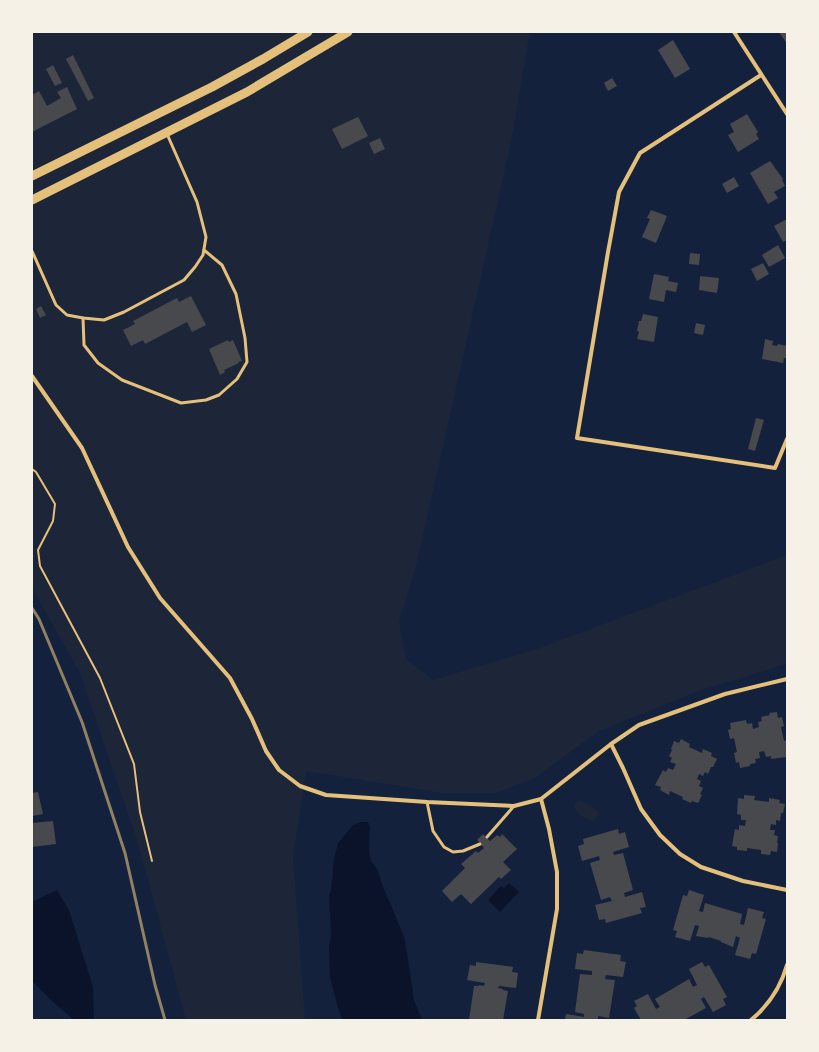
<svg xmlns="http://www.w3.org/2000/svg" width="819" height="1052" font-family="Figtree,sans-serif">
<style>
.green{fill:#1d2539}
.water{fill:#0b132b}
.building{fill:#48494c}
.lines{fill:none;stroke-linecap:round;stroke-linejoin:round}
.path{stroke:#e5c07b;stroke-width:2}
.service{stroke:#e5c07b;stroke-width:3}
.minor{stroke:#e5c07b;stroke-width:4}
.primary{stroke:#e5c07b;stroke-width:9}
.rail{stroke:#918062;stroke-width:3}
</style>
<rect width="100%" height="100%" fill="#14213d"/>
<g class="green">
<polygon points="32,32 530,32 510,147 417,562 399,622 406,659 433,680 537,649 787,555 787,664 701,690 599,731 535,778 496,793 443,793 306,771 293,857 305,1020 186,1020 138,843 80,673 32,588"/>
<path d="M 579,800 C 585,802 595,808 598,813 L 597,817 L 593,821 C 586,819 577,814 574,807 L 577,801 Z"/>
</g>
<g class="water">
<polygon points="362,822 368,822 370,827 369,851 371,861 377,869 385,892 392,907 404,937 407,952 414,1000 422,1020 342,1020 337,1004 330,978 329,946 331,934 329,895 331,891 334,859 338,843 353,825"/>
<polygon points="509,883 519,892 500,912 488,900 501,886 504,888"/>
<polygon points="57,890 69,910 93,987 94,1020 74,1020 52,1001 32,981 32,902"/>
</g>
<g class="building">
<polygon points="779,32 787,32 787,44"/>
<polygon points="673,40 690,69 675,78 658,50"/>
<polygon points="73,55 94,98 88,101 66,59"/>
<polygon points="53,65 62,83 55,86 46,69"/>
<polygon points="612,78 617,86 608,91 604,83"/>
<polygon points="67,87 77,109 32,132 32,95 39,91 47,106 61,98 57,92"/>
<polygon points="747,114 758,132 756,134 759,139 738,152 728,135 734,132 730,124"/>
<polygon points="358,117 368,136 342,149 332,129"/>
<polygon points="380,138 385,149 374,154 369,143"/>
<polygon points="770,161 783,179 782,180 785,186 774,192 778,198 768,204 750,173"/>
<polygon points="734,177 739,186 727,193 722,184"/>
<polygon points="651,210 667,216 656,243 642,237 650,219 647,218"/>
<polygon points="787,219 787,240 783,242 774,226"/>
<polygon points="778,245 785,258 769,267 762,255"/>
<polygon points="690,253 700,254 699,265 689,264"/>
<polygon points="763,263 769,274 757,281 751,269"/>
<polygon points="654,274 669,277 668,281 678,283 676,292 666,290 664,302 649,299"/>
<polygon points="700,276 719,278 717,293 699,290"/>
<polygon points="191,296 206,325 192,332 187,322 145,344 143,340 131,346 123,330 135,324 133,321 177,298 179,302"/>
<polygon points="41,306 46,315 40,318 36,309"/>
<polygon points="643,314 658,317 654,342 637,339 639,332 637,331 639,321 641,321"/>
<polygon points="696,323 705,325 703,335 694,333"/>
<polygon points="765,339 773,341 772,345 777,346 778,344 787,346 787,358 784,358 783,363 762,359"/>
<polygon points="228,340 229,342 233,340 242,361 238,362 239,363 224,370 225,372 220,375 209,349"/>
<polygon points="756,418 764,420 755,451 748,449"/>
<polygon points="777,712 778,718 782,717 784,726 781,727 784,741 787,740 787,757 771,759 771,756 766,757 764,751 759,752 760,758 755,759 756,763 750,764 750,766 740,768 739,762 736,763 734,753 737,752 734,738 730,739 728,730 731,729 730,723 746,720 747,724 752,723 753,729 759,727 758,722 762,721 761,717 770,715 769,713"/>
<polygon points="681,739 690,744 689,747 702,753 703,749 712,753 711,756 717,759 713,767 711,767 708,774 705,772 703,776 699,774 697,779 701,781 699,786 703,788 700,794 702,795 698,803 692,801 691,803 682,799 683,797 670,791 669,795 660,790 661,787 655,785 663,770 666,772 668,768 673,770 676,764 670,762 672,758 669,756 672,750 671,749 674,741 679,743"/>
<polygon points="38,792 43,814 32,816 32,793"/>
<polygon points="744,795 755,796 754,800 769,802 769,798 780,800 779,803 785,804 783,813 781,813 780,821 776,820 776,825 771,824 770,830 775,830 774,835 778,836 777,843 778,843 777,852 771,851 770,855 761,854 761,850 747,848 747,851 737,850 737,847 732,846 735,829 739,830 739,825 745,826 746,820 741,820 741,815 737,814 738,798 744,799"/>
<polygon points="53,821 56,844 32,847 32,823"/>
<polygon points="618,829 619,834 625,832 629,847 613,852 614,855 623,853 633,890 624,893 625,897 642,892 646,907 640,908 642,913 606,923 605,919 599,920 595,905 612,901 610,897 601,900 590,863 600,860 599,856 582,861 578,846 584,844 583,839"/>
<polygon points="483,834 490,841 497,835 500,837 502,834 517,849 503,862 511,870 501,879 499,877 471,904 461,894 452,902 442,891 465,868 461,864 476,851 478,853 484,848 477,840"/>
<polygon points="689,890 704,895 699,911 703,912 705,903 742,914 740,924 744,925 748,908 764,912 762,918 766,919 756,954 752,953 750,959 735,955 740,938 736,936 733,947 721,942 721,941 709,937 708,938 696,936 699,926 695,925 690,941 675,937 677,931 673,930 683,895 687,896"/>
<polygon points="584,950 621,955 620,961 626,962 623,977 606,975 605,979 615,980 609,1018 598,1016 598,1020 565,1020 566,1014 584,1017 584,1014 575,1012 580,974 592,975 592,971 575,969 577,953 583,954"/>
<polygon points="476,962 513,967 512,972 518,973 516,988 499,986 498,988 503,989 503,990 508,991 503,1020 469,1020 474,986 479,986 479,985 484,986 485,983 467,980 470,965 476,966"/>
<polygon points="702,962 705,967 709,965 727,997 723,999 726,1005 713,1012 704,997 701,999 706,1008 684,1020 668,1020 667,1019 666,1020 641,1020 634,1008 637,1006 634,1001 648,994 656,1009 660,1007 655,999 689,979 693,987 697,985 689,969"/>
</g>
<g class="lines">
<polyline class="path" points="32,469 36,472 55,504 53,521 38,550 40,566 100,678 134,764 140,812 152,861"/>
<g class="service">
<polyline points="32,251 56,305 67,315 83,318 104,320 124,312 184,280 195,267 203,255 206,237 197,202 167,134"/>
<polyline points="83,318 84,345 98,363 122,380 181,403 206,400 219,395 237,379 247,362 245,338 236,294 222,265 204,250"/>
<polyline points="427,802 433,831 444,847 453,852 463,851 480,844"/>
<polyline points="487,837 514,806"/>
</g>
<g class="minor">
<polyline points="734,32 787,114"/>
<polyline points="761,75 640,153 619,192 608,252 577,438 775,468 787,439"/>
<polyline points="32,376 82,448 128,547 160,598 230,678 252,719 266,751 279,770 300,786 326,795 427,802 514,806 541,799 611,744 639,725 725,694 787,679"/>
<polyline points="611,744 623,768 641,809 660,835 680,854 701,867 743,881 787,890"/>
<polyline points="538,1020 557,909 557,872 549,829 541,799"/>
<path d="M 751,1020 C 768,1006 781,986 787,965"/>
</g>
<g class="primary">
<polyline points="32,176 212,87 263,59 308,32"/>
<polyline points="32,200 247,92 348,32"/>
</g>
<polyline class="rail" points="32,608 39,619 82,722 125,853 155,985 165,1020"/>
</g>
<rect width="819" height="1052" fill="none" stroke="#f6f1e7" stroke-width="66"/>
</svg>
